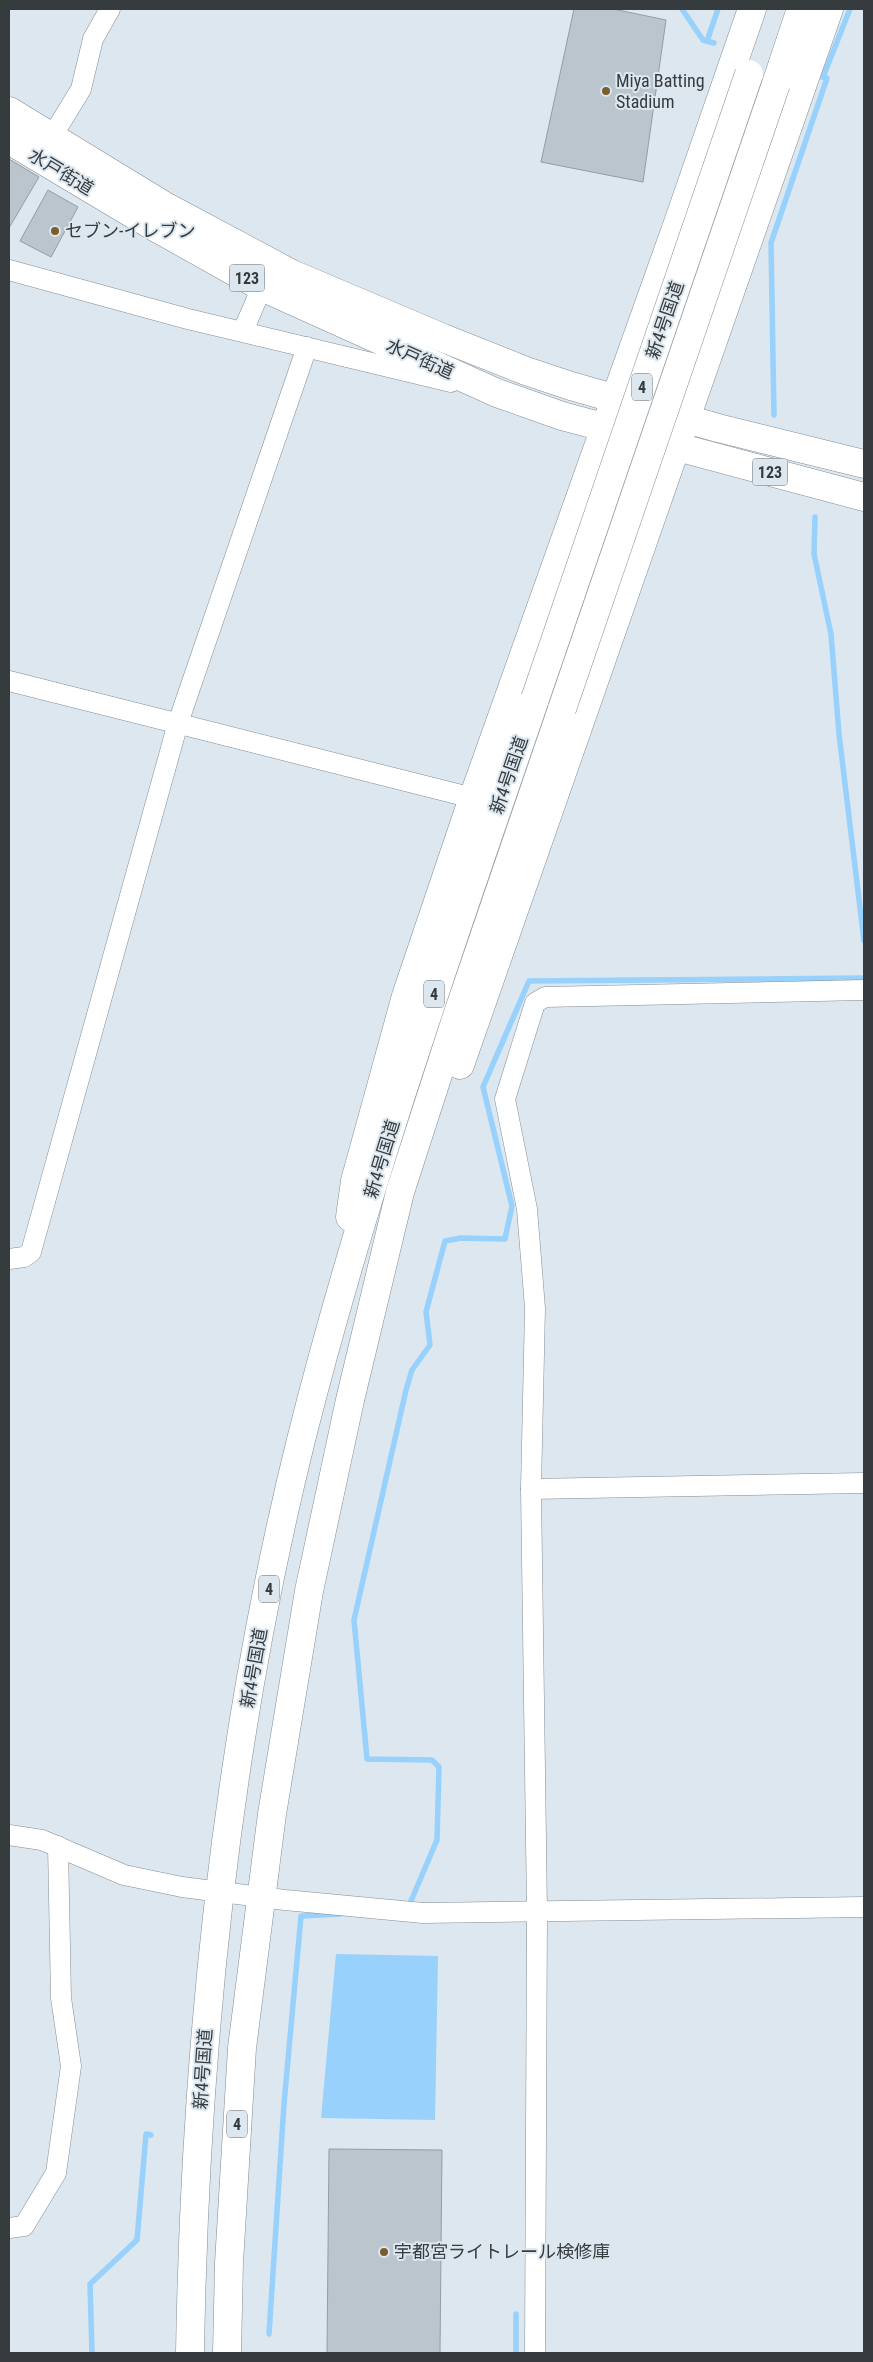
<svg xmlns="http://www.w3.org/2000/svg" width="873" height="2362" font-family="'Roboto Condensed','Noto Sans JP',sans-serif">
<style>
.water{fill:#97d1fc}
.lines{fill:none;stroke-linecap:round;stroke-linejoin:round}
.stream{stroke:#97d1fc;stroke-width:5.5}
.building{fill:#bbc5ce;stroke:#939da5}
.minor-casing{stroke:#838d95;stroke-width:21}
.highway-casing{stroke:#838d95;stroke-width:29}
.minor{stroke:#fff;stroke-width:20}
.highway{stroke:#fff;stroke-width:28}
.highway-bridge-casing{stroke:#838d95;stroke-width:29;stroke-linecap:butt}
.highway-bridge{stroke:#fff;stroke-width:28}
.poi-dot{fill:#7a5d30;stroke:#dce7f0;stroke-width:2}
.labels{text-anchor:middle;stroke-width:4;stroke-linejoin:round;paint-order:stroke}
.shield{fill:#dce7f0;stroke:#686f73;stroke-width:1}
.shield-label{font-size:16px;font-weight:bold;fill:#363b3e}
.poi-label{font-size:18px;fill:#363b3e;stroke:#dce7f0;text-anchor:start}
.street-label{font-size:18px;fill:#363b3e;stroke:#dce7f0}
</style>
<rect width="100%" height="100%" fill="#dce7f0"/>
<polygon class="water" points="336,1954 438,1956 435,2120 321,2118"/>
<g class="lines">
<g class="stream">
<polyline points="682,9 703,40 714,43"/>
<polyline points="707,41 718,9"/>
<polyline points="823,77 850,9"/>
<polyline points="774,415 771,243 827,78 819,76"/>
<polyline points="815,517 814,554 831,634 839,734 864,941"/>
<polyline points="408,1908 437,1840 439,1767 432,1760 367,1759 354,1620 406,1390 412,1370 430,1345 426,1312 445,1241 461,1238 505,1239 512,1206 483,1087 529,981 864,978"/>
<polyline points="269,2334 284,2104 301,1916 341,1914"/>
<polyline points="92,2353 90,2284 137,2240 146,2134 151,2135"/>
<polyline points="516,2353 516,2314"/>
</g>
</g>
<g class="building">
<polygon points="574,9 613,9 666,20 643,182 541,162"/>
<polygon points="9,159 39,177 9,228"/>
<polygon points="48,190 78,207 51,257 20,241"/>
<polygon points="329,2149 442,2150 440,2353 327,2353"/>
</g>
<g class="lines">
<defs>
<g id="minor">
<polyline points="45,148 81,89 93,39 110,9"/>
<polyline points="9,270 188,319 451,382"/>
<polyline points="243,331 262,287 273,282"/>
<polyline points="9,681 473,798"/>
<polyline points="9,1259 24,1257 31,1252 178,723 307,347"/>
<polyline points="531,1489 864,1483"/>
<polyline points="9,1835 42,1840 124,1875 182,1887 285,1900 423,1913 864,1907"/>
<polyline points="9,2228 24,2226 56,2173 71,2066 61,1998 58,1846"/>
<polyline points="535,2353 537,1912 531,1489 535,1308 527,1209 505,1099 535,1003 545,997 864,990"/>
</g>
<g id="highway">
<polyline points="776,84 801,9"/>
<polyline points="9,111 163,205 292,274 443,338 526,371 571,386 718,428 864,464"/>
<polyline points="9,140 153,226 262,287 497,393 562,416 864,497"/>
<polyline points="460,1065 829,9"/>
<polyline points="350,1217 355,1181 406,996 473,798 679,220 752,9"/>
<path d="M 190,2353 C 195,2046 227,1738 301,1440 C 364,1189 451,944 535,699"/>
<polyline points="227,2353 229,2263 242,2048 272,1814 309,1591 350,1400 400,1192 457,1016 562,709"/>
</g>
</defs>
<use href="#minor" class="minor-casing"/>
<use href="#highway" class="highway-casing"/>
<use href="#minor" class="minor"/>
<use href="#highway" class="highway"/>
<defs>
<g id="highway-bridge">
<polyline points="535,699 749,74"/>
<polyline points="562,709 776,84"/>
</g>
</defs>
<use href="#highway-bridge" class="highway-bridge-casing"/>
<use href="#highway-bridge" class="highway-bridge"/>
</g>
<g class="poi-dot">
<circle cx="606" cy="91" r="5"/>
<circle cx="55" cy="231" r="5"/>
<circle cx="384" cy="2252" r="5"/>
</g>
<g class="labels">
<g class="shield">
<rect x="229.5" y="264.5" width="35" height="27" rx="4"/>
<rect x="632" y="373.5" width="20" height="27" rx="4"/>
<rect x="752.5" y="458.5" width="35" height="27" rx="4"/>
<rect x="424" y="980.5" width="20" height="27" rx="4"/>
<rect x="259" y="1575.5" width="20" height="27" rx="4"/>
<rect x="227" y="2110.5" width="20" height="27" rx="4"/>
</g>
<g class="shield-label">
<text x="247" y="284">123</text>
<text x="642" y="393">4</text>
<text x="770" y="478">123</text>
<text x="434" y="1000">4</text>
<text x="269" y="1595">4</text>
<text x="237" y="2130">4</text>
</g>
<g class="poi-label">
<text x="616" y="87">Miya Batting<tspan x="616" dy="21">Stadium</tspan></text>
<text x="65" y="237">セブン-イレブン</text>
<text x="394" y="2258">宇都宮ライトレール検修庫</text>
</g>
<g class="street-label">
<text transform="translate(61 172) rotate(31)" y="6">水戸街道</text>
<text transform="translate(665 320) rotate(-71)" y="6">新4号国道</text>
<text transform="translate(420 359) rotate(24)" y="6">水戸街道</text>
<text transform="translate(509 775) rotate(-71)" y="6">新4号国道</text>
<text transform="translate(382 1159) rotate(-73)" y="6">新4号国道</text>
<text transform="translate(254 1668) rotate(-80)" y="6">新4号国道</text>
<text transform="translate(203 2069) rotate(-86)" y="6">新4号国道</text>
</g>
</g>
<rect width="873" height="2362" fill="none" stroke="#363b3e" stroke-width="20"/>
</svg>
